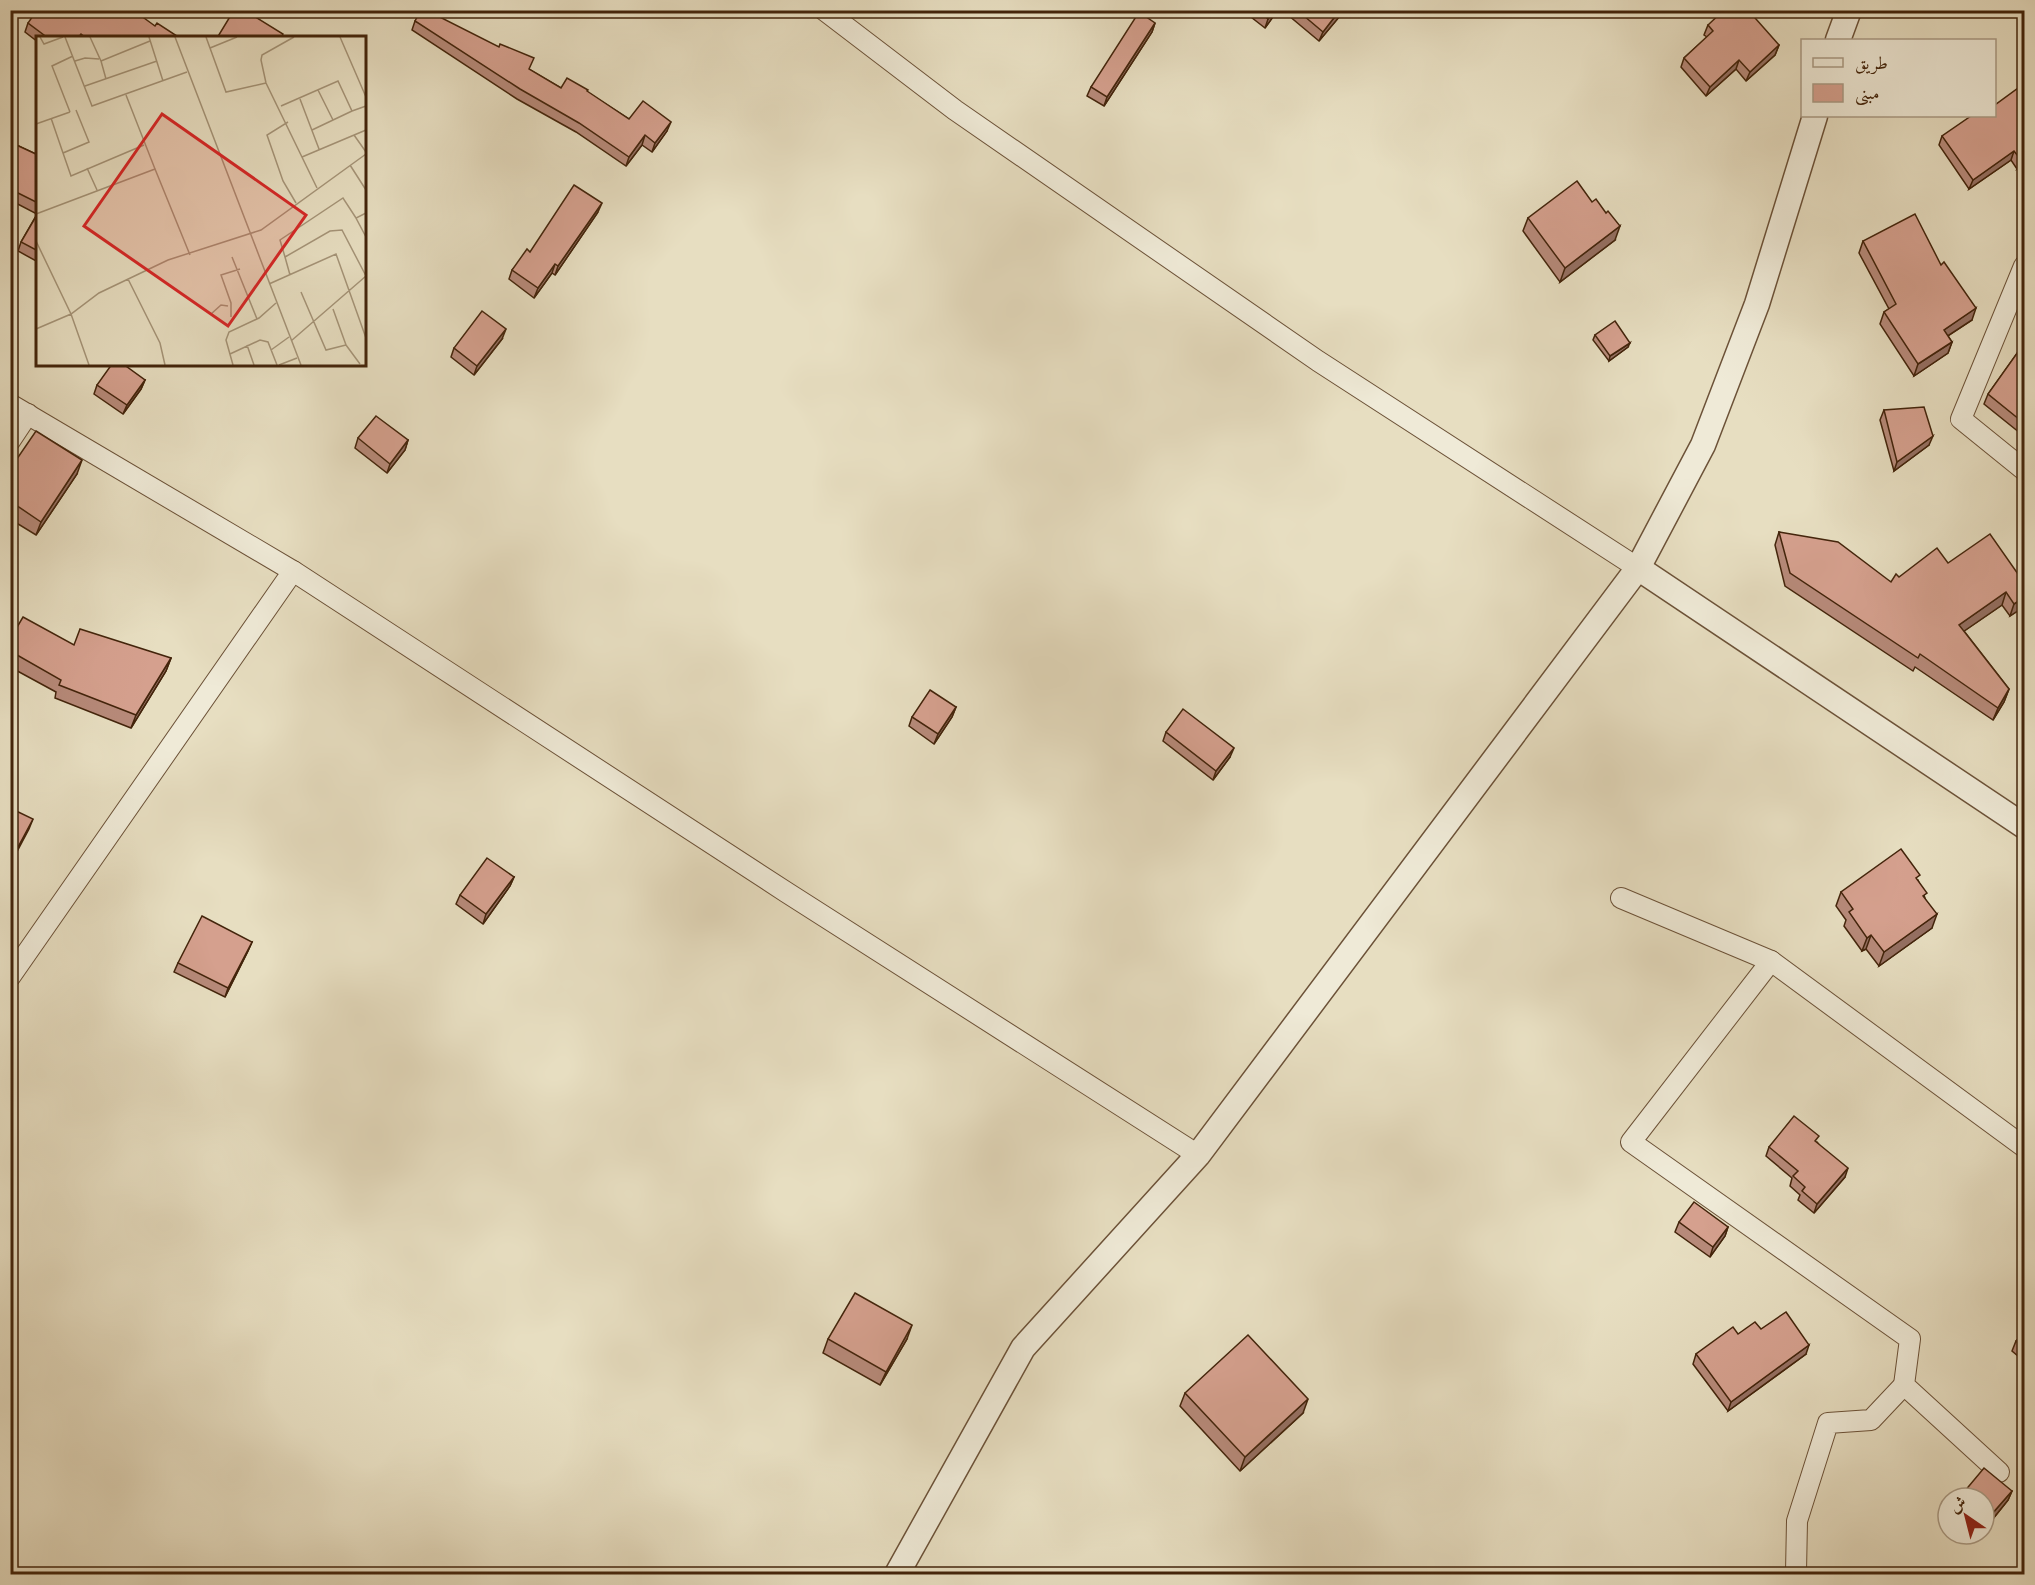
<svg xmlns="http://www.w3.org/2000/svg" width="2035" height="1585" font-family="'EB Garamond',Amiri,serif">
<style>
.lines{fill:none;stroke-linecap:round;stroke-linejoin:round}
.minor-casing{stroke:#6c5238;stroke-width:22}
.tertiary-casing{stroke:#6c5238;stroke-width:27}
.minor{stroke:#efead7;stroke-width:20}
.tertiary{stroke:#efead7;stroke-width:24}
.wall{fill:#b78a7a;stroke:#43240b;stroke-width:1.5}
.shaded-wall{fill:#957063;stroke:#43240b;stroke-width:1.5}
.building{fill:#d5a08e;stroke:#43240b;stroke-width:1.5}
.inset-road{fill:none;stroke:#a59478;stroke-width:1.5}
.view{fill:#d62828;fill-opacity:0.15;stroke:#d62828;stroke-width:3}
.inset-edge{fill:none;stroke:#43240b;stroke-width:3}
</style>
<rect width="100%" height="100%" fill="#e7dec1"/>
<filter id="stains"><feTurbulence type="fractalNoise" baseFrequency=".00333" numOctaves="4"/><feColorMatrix values="0 0 0 0 .2 0 0 0 0 .09 0 0 0 0 .02 0 0 0 .5 -.17"/></filter>
<radialGradient id="worn" r=".72"><stop offset=".6" stop-color="#630" stop-opacity="0"/><stop offset="1" stop-color="#630" stop-opacity=".3"/></radialGradient>
<g class="lines">
<defs>
<g id="minor">
<polyline points="824,10 955,110 1318,361 1638,568"/>
<polyline points="2024,266 1961,419 2024,470"/>
<polyline points="10,404 293,571 10,977"/>
<polyline points="10,441 28,414"/>
<polyline points="293,571 786,892 1198,1155"/>
<polyline points="1621,898 1771,961 2024,1147"/>
<polyline points="1771,961 1631,1142 1910,1339 1904,1385 1999,1472"/>
<polyline points="1796,1572 1797,1521 1828,1423 1871,1420 1904,1385"/>
</g>
<g id="tertiary">
<polyline points="1838,40 1849,10"/>
<polyline points="1638,568 2024,826"/>
<polyline points="897,1574 1023,1348 1198,1155 1638,568 1703,445 1757,304 1815,116"/>
</g>
</defs>
<use href="#minor" class="minor-casing"/>
<use href="#tertiary" class="tertiary-casing"/>
<use href="#minor" class="minor"/>
<use href="#tertiary" class="tertiary"/>
</g>
<g class="wall">
<polygon points="1242,10 1278,10 1265,28"/>
<polygon points="1282,10 1342,10 1340,16 1319,41"/>
<polygon points="116,16 155,26 180,38 38,38 38,42 25,32 28,23"/>
<polygon points="415,21 530,70 561,88 587,92 629,119 667,131 652,152 642,145 626,166 576,132 517,99 412,30"/>
<polygon points="1155,23 1152,32 1104,106 1087,96 1091,87"/>
<polygon points="1708,25 1779,45 1775,55 1746,81 1736,69 1706,96 1681,67 1684,58 1707,37 1704,35"/>
<polygon points="2025,83 2025,164 2017,169 2011,160 1969,189 1939,145 1942,136 1995,116"/>
<polygon points="10,142 38,155 38,262 18,251 21,242 37,214 10,200"/>
<polygon points="598,212 555,275 552,273 534,298 509,279 512,270 530,252"/>
<polygon points="1528,218 1615,240 1560,282 1523,231"/>
<polygon points="1863,241 1941,265 1972,320 1948,336 1952,342 1948,353 1914,376 1880,324 1884,312 1889,309 1859,253"/>
<polygon points="1595,335 1628,347 1609,361 1593,340"/>
<polygon points="502,339 474,375 451,357 454,348"/>
<polygon points="2025,342 2025,437 1984,404 1988,394"/>
<polygon points="145,380 141,389 123,414 94,394 97,385"/>
<polygon points="1884,410 1929,445 1894,471 1880,420"/>
<polygon points="358,438 408,440 405,450 387,473 355,448"/>
<polygon points="10,469 77,474 36,535 10,519"/>
<polygon points="1779,532 1891,582 1899,577 1948,563 2025,584 2025,606 2010,616 2002,605 1964,631 2009,689 2004,702 1993,720 1915,667 1913,671 1785,586 1775,545"/>
<polygon points="10,639 74,645 171,658 166,671 131,728 55,698 56,692 10,667"/>
<polygon points="956,707 952,717 934,744 909,726 912,717"/>
<polygon points="1166,732 1230,757 1213,780 1163,741"/>
<polygon points="514,877 510,886 483,924 456,904 460,895"/>
<polygon points="1918,880 1925,898 1932,928 1879,966 1866,949 1862,951 1844,926 1846,920 1836,906 1841,892"/>
<polygon points="252,942 248,951 225,997 174,972 178,963"/>
<polygon points="1817,1142 1845,1177 1814,1213 1798,1200 1800,1195 1790,1186 1792,1178 1766,1156 1769,1147"/>
<polygon points="1679,1222 1728,1227 1725,1236 1710,1257 1675,1232"/>
<polygon points="1761,1329 1806,1354 1728,1411 1693,1364 1696,1354 1738,1334"/>
<polygon points="2025,1332 2025,1362 2012,1351 2016,1341"/>
<polygon points="828,1339 907,1339 880,1385 823,1353"/>
<polygon points="1185,1393 1303,1413 1240,1471 1180,1406"/>
<polygon points="2012,1491 2008,1500 1988,1525 1984,1521 1984,1498 1961,1498 1964,1492"/>
</g>
<g class="shaded-wall">
<polygon points="1274,10 1278,10 1265,28 1268,19"/>
<polygon points="1340,10 1342,10 1340,16 1319,41 1323,32"/>
<polygon points="1155,23 1152,32 1104,106 1107,97"/>
<polygon points="1779,45 1775,55 1746,81 1750,72"/>
<polygon points="1739,60 1736,69 1706,96 1710,87"/>
<polygon points="671,122 667,131 652,152 655,143"/>
<polygon points="645,135 642,145 626,166 629,157"/>
<polygon points="2014,151 2011,160 1969,189 1973,180"/>
<polygon points="2025,157 2025,164 2017,169 2021,160"/>
<polygon points="602,203 598,212 555,275 558,266"/>
<polygon points="1620,226 1615,240 1560,282 1565,268"/>
<polygon points="555,264 552,273 534,298 538,288"/>
<polygon points="1976,308 1972,320 1940,341 1944,330"/>
<polygon points="506,329 502,339 474,375 477,366"/>
<polygon points="1952,342 1948,353 1914,376 1918,364"/>
<polygon points="1630,343 1628,347 1609,361 1610,356"/>
<polygon points="145,380 141,389 123,414 127,405"/>
<polygon points="1933,436 1929,445 1894,471 1897,462"/>
<polygon points="408,440 405,450 387,473 390,464"/>
<polygon points="82,460 77,474 36,535 41,522"/>
<polygon points="2006,592 2002,605 1954,638 1959,625"/>
<polygon points="2025,597 2025,606 2010,616 2014,604"/>
<polygon points="171,658 166,671 131,728 136,715"/>
<polygon points="2009,689 2004,702 1993,720 1998,708"/>
<polygon points="956,707 952,717 934,744 938,734"/>
<polygon points="1234,748 1230,757 1213,780 1216,771"/>
<polygon points="33,819 29,829 10,865 10,862"/>
<polygon points="514,877 510,886 483,924 486,914"/>
<polygon points="1937,914 1932,928 1879,966 1884,952"/>
<polygon points="1871,935 1866,949 1862,951 1867,938"/>
<polygon points="252,942 248,951 225,997 228,988"/>
<polygon points="1848,1168 1845,1177 1814,1213 1817,1204"/>
<polygon points="1728,1227 1725,1236 1710,1257 1713,1247"/>
<polygon points="912,1325 907,1339 880,1385 886,1372"/>
<polygon points="1809,1345 1806,1354 1728,1411 1731,1402"/>
<polygon points="1308,1399 1303,1413 1240,1471 1245,1457"/>
<polygon points="2012,1491 2008,1500 1988,1525 1991,1515"/>
</g>
<g class="building">
<polygon points="37,10 109,10 116,16 119,10 133,10 155,26 157,23 180,38 86,38 81,34 78,38 61,38 59,36 57,38 48,38 28,23"/>
<polygon points="234,10 244,10 283,34 281,38 217,38"/>
<polygon points="421,10 426,10 499,47 500,44 534,58 529,69 561,88 567,78 588,90 587,91 629,119 643,101 671,122 655,143 645,135 629,157 579,123 520,89 415,21"/>
<polygon points="1257,10 1274,10 1268,19"/>
<polygon points="1297,10 1340,10 1323,32"/>
<polygon points="1724,10 1748,10 1779,45 1750,72 1739,60 1710,87 1684,58 1713,31 1708,25"/>
<polygon points="1139,12 1155,23 1107,97 1091,87"/>
<polygon points="2025,83 2025,157 2021,160 2014,151 1973,180 1942,136 1971,116 1995,116 1995,105"/>
<polygon points="10,142 38,155 38,203 10,189"/>
<polygon points="1577,181 1592,202 1596,199 1606,213 1608,211 1620,226 1565,268 1528,218"/>
<polygon points="574,185 602,203 558,266 555,264 538,288 512,270 527,249 530,252"/>
<polygon points="38,213 38,251 21,242"/>
<polygon points="1915,214 1941,265 1944,262 1976,308 1944,330 1952,342 1918,364 1884,312 1896,304 1863,241"/>
<polygon points="482,311 506,329 477,366 454,348"/>
<polygon points="1615,321 1630,343 1610,356 1595,335"/>
<polygon points="2025,342 2025,424 1988,394"/>
<polygon points="112,364 123,364 145,380 127,405 97,385"/>
<polygon points="1924,407 1933,436 1897,462 1884,410"/>
<polygon points="376,416 408,440 390,464 358,438"/>
<polygon points="36,431 82,460 41,522 10,501 10,469"/>
<polygon points="1779,532 1838,542 1891,582 1896,574 1899,577 1937,548 1948,563 1990,534 2025,584 2025,597 2014,604 2006,592 1959,625 2009,689 1998,708 1920,654 1918,658 1790,573"/>
<polygon points="23,617 74,645 80,629 171,658 136,715 59,685 61,680 10,651 10,639"/>
<polygon points="930,690 956,707 938,734 912,717"/>
<polygon points="1183,709 1234,748 1216,771 1166,732"/>
<polygon points="10,808 33,819 10,862"/>
<polygon points="1901,849 1920,875 1916,878 1927,893 1923,896 1937,914 1884,952 1871,935 1867,938 1849,912 1853,909 1841,892"/>
<polygon points="487,858 514,877 486,914 460,895"/>
<polygon points="202,916 252,942 228,988 178,963"/>
<polygon points="1794,1116 1819,1136 1815,1141 1848,1168 1817,1204 1802,1191 1805,1187 1793,1176 1798,1171 1769,1147"/>
<polygon points="1694,1202 1728,1227 1713,1247 1679,1222"/>
<polygon points="855,1293 912,1325 886,1372 828,1339"/>
<polygon points="1786,1312 1809,1345 1731,1402 1696,1354 1733,1327 1738,1334 1755,1322 1761,1329"/>
<polygon points="2025,1332 2025,1350 2016,1341"/>
<polygon points="1248,1335 1308,1399 1245,1457 1185,1393"/>
<polygon points="1984,1468 2012,1491 1991,1515 1984,1509 1984,1498 1970,1498 1964,1492"/>
</g>
<g transform="translate(36 36)">
<rect width="330" height="330" fill="#e7dec1"/>
<path class="inset-road" d="M 4,1 L 8,8 L 27,1M 29,1 L 56,70 L 151,36M 54,1 L 65,25 L 114,5M 113,1 L 127,45M 139,1 L 265,329M 170,1 L 190,56 L 230,47M 258,1 L 226,19 L 225,24 L 230,47 L 281,152M 304,1 L 330,61M 174,12 L 201,1M 39,25 L 49,22 L 63,23M 65,25 L 70,43M 49,50 L 121,25M 282,54 L 297,84M 264,63 L 283,113M 245,70 L 302,45 L 316,75 L 330,70M 40,74 L 53,106 L 27,117 L 35,140 L 108,109M 34,76 L 16,30 L 37,20M 15,82 L 27,117M 252,86 L 231,99 L 247,145 L 260,167M 0,88 L 34,76M 276,94 L 316,75M 318,99 L 330,116M 266,121 L 330,94M 314,129 L 330,154M 51,132 L 61,154M 119,133 L 154,219M 330,177 L 320,182 L 330,201M 0,178 L 119,133 L 90,59M 320,182 L 307,162 L 244,204 L 249,221 L 294,195 L 306,194 L 330,240M 0,205 L 35,278 L 53,329M 196,221 L 221,283M 249,221 L 254,239M 92,243 L 124,307 L 129,329M 233,248 L 300,218 L 330,302M 265,256 L 290,314 L 310,309 L 297,273M 175,278 L 185,269 L 192,270M 195,281 L 195,267 L 185,239 L 204,233M 0,293 L 35,278 L 63,257 L 132,224 L 225,194 L 330,118M 255,305 L 330,240M 211,309 L 218,329M 310,309 L 324,328M 235,314 L 253,301M 194,318 L 224,304 L 232,306 L 241,329M 197,329 L 190,304 L 193,296 L 223,282 L 240,267M 243,329 L 261,322"/>
<path class="view" d="M 126,78 L 270,179 L 192,290 L 48,190 Z"/>
<rect width="330" height="330" class="inset-edge"/>
</g>
<rect width="2035" height="1585" fill="none" stroke="#e7dec1" stroke-width="36"/>
<rect x="12" y="12" width="2011" height="1561" fill="none" stroke="#43240b" stroke-width="3"/>
<rect x="18" y="18" width="1999" height="1549" fill="none" stroke="#43240b" stroke-width="1.5"/>
<rect x="1801" y="39" width="195" height="78" fill="#efead7" stroke="#aa9b85" stroke-width="1.5"/>
<rect x="1813" y="58" width="30" height="9" fill="#efead7" stroke="#aa9b85" stroke-width="1.5"/>
<text x="1855" y="69" font-size="18" fill="#43240b">طريق</text>
<rect x="1813" y="84" width="30" height="18" fill="#d5a08e" stroke="#aa9b85" stroke-width="1.5"/>
<text x="1855" y="99" font-size="18" fill="#43240b">مبنى</text>
<g transform="translate(1966 1516) rotate(325)"><circle r="28" fill="#efead7" stroke="#aa9b85" stroke-width="1.5"/>
<path d="M0-4.5L10 22L0 15L-10 22Z" fill="#8f2418"/>
<text y="-9" font-size="16" font-weight="bold" text-anchor="middle" fill="#43240b">ش</text>
</g>
<rect width="100%" height="100%" filter="url(#stains)"/>
<rect width="100%" height="100%" fill="url(#worn)"/>
</svg>
